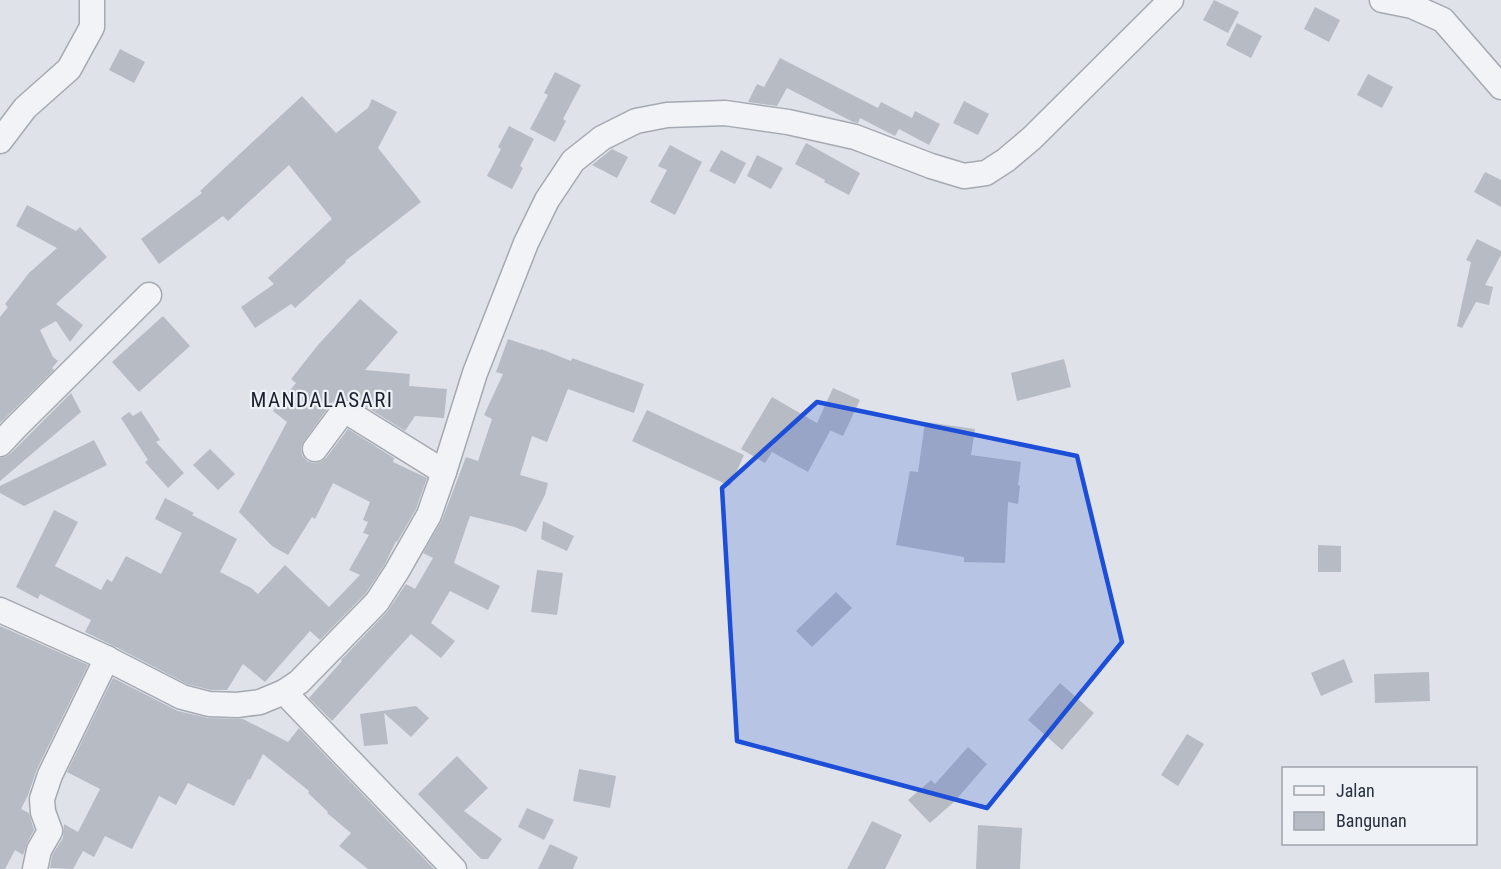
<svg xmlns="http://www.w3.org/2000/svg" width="1501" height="869" font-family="'Roboto Condensed',sans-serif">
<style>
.building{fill:#b7bbc4}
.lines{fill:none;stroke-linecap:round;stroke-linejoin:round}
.minor-casing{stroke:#a5a9b2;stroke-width:27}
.minor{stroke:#f2f3f6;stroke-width:24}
.marked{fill:#1d4ed8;fill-opacity:0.2;stroke:#1d4ed8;stroke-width:4.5;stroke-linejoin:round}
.labels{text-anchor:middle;stroke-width:4.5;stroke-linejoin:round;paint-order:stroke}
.quarter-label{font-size:21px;letter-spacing:1.5px;fill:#1b212f;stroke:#eef1f5}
</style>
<rect width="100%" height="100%" fill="#dfe2e8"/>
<g class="building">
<polygon points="1214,0 1239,12 1228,33 1203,20"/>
<polygon points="1315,7 1340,20 1329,42 1304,29"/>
<polygon points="1237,23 1262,36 1251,58 1226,45"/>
<polygon points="120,49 145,62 134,83 109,70"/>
<polygon points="780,58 878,108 881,102 912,118 915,111 940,124 929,145 899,129 895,136 860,118 858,123 853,122 787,88 777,106 748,102 757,84 764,87"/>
<polygon points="555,72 581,85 563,119 566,121 555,142 530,129 548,95 544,93"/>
<polygon points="1368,74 1393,87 1382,108 1357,95"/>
<polygon points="302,96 336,133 368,108 372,99 397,112 378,148 421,202 345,261 346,262 295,308 291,304 255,328 241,307 274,284 268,278 332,219 289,165 228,221 223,216 159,264 141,239 202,193 200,191"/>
<polygon points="964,101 989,114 978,135 953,123"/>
<polygon points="509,126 534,139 520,166 523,168 512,189 487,176 501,149 498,147"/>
<polygon points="806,143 860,173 849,195 824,182 825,180 795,164"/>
<polygon points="670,145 702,162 675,215 650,202 667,170 658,166"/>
<polygon points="612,149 628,157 617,178 592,165"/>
<polygon points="721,150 746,163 735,184 709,171"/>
<polygon points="757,155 783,168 771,189 747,176"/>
<polygon points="1485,172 1501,180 1501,207 1474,192"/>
<polygon points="27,205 76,231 80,227 107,257 56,304 83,325 70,342 56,321 40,330 53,357 58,361 52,368 54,370 0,423 0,317 8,307 5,304 29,273 57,248 16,226"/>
<polygon points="1477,239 1501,251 1501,255 1485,285 1493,287 1489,305 1476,302 1462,328 1457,326 1471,262 1466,260"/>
<polygon points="360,299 398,332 365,370 410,374 409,386 447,389 444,418 415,416 405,431 357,401 348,399 339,400 333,402 330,405 304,441 301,448 302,455 307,461 314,463 320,462 326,458 348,429 394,458 393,462 427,478 416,509 397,542 396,541 385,564 366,593 320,640 310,631 265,682 243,664 227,690 211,690 187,684 114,646 85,632 91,620 40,594 38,599 16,587 54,510 78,522 55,566 101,590 107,579 112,582 126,556 161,574 182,533 155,519 165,498 194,513 192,515 237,539 220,572 251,588 258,594 285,565 329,607 360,575 349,570 369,535 363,533 368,522 363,520 370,502 333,483 315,519 312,517 288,555 272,546 239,512 287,422 273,411 296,383 291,379 318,345"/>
<polygon points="163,316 190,346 139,392 112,362"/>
<polygon points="508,339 541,350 541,349 571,361 572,358 644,384 634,413 568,389 547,442 532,436 520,475 548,483 545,495 526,532 515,527 470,516 454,563 500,586 488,610 450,591 431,623 455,641 441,658 411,634 332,721 309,698 342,661 341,660 387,612 406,584 415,589 433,558 423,553 442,520 466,457 478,461 492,419 484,415 503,374 496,372"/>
<polygon points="1064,359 1071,387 1017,401 1011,373"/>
<polygon points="833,388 860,400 843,436 829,430 830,431 808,472 772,452 765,463 741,449 772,397 817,423"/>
<polygon points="71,393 81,412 0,481 0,458 5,457 10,454"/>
<polygon points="647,410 744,455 730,486 632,441"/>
<polygon points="141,411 160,440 156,442 184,473 168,488 145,462 148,460 121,418 129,412 133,416"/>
<polygon points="925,422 975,429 971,455 1021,462 1018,485 1020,486 1018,504 1008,502 1005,563 964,562 964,557 896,545 910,471 918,472"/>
<polygon points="94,440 107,465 24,506 0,493 0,486"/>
<polygon points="210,449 235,474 218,490 193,465"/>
<polygon points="543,521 574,536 567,551 541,539"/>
<polygon points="1318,545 1341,546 1341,572 1318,572"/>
<polygon points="537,570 563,573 557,615 531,612"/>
<polygon points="836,592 852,608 812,647 796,631"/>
<polygon points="0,626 88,665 37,769 28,795 21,809 29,813 34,830 27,843 23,855 15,850 5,869 0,869"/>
<polygon points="1344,659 1353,682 1321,696 1311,673"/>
<polygon points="1429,672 1430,701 1375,703 1374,674"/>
<polygon points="113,678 178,711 208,718 243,719 288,742 299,728 434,869 368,869 339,846 351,833 327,813 328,812 308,793 309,791 263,754 250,780 248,779 234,806 188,783 176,805 159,796 132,849 105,836 94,857 83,851 73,869 50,868 52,855 63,838 64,824 78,832 100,789 67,772"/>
<polygon points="1060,683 1094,713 1062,750 1028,720"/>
<polygon points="416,706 429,718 411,737 384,713 388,744 364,746 360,714"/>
<polygon points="1187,734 1204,744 1178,786 1161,775"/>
<polygon points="968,747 987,764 955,801 930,823 908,800 931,780 935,784"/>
<polygon points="457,756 488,788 464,811 502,839 488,859 481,859 418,794"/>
<polygon points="579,769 616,776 610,808 573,801"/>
<polygon points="527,808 554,820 544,840 518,827"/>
<polygon points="872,821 902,835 885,869 847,869"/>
<polygon points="978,825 1022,828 1020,869 976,869"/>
<polygon points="550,844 578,857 573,869 538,869"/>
</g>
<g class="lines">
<defs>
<g id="minor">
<polyline points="1382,0 1412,6 1443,20 1501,87"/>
<polyline points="0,141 25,108 69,69 92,27 92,0"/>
<polyline points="0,444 16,427 149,295"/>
<polyline points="315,449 341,414 349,413 444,472"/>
<polyline points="0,610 100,655 182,697 209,704 237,705 260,702 284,692 299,682 377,602 397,571 429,515 444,472 475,373 526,243 547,200 573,161 602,138 636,121 667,115 725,113 788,122 855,137 931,166 964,176 986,173 1006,160 1032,138 1171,0"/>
<polyline points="284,692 454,869"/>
<polyline points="35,869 39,850 50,831 43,812 42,799 50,775 107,658"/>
</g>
</defs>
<use href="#minor" class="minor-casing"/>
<use href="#minor" class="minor"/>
</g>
<path class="marked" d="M 817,402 L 1077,456 L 1122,642 L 987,808 L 737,741 L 722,488 Z"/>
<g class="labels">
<g class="quarter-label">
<text x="322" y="407">MANDALASARI</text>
</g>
</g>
<rect x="1282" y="767" width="195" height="78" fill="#eef1f5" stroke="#9fa4ac" stroke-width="1.5"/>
<rect x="1294" y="786" width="30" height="9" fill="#f2f3f6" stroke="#9fa4ac" stroke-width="1.5"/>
<text x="1336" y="797" font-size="18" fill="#29303e">Jalan</text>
<rect x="1294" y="812" width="30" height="18" fill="#b7bbc4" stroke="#9fa4ac" stroke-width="1.5"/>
<text x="1336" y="827" font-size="18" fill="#29303e">Bangunan</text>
</svg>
